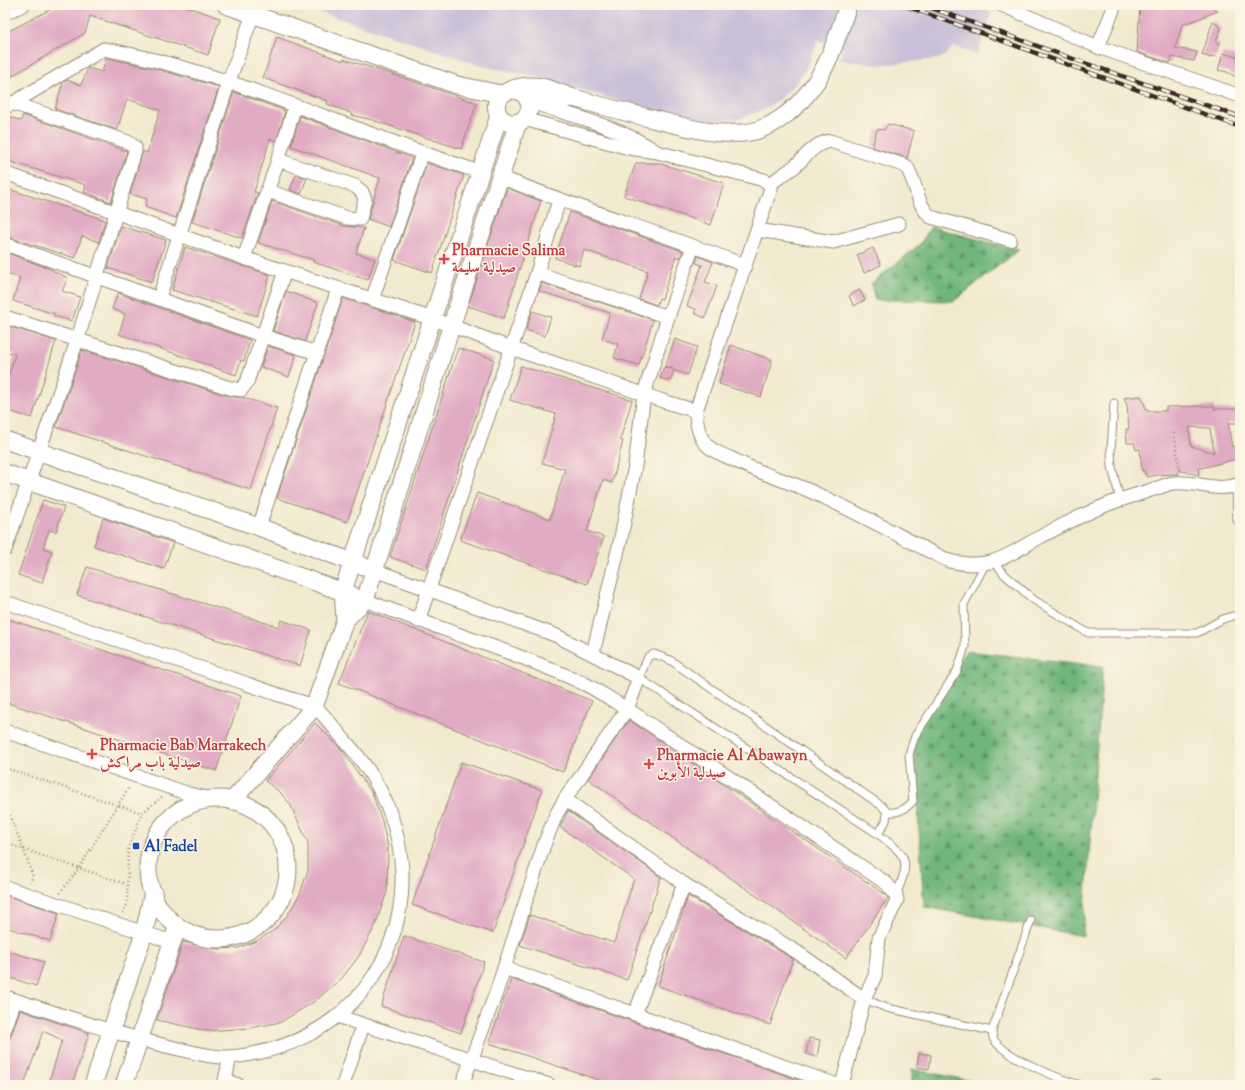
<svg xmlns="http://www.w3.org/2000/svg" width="1245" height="1090" font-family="'Sorts Mill Goudy',Amiri,serif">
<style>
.railway{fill:#c9bfd8}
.forest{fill:url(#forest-firs);stroke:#56704c}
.building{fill:#e1abc4;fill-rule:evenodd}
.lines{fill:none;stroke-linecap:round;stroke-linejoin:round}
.service-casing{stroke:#968a76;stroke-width:9}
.minor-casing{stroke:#968a76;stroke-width:15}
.tertiary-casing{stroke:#968a76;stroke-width:19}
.path{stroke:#968a76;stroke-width:2.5;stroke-dasharray:1 3;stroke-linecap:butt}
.service{stroke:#fff;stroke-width:7}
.minor{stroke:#fff;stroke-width:13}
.tertiary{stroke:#fff;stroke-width:17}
.rail-casing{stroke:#3b2a1e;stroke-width:4.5}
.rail{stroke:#fcf5e5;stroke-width:3;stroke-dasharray:9;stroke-linecap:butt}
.health-dot{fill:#e0444e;stroke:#fcf5e5;stroke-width:1.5}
.transit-dot{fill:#1a4fb4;stroke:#fcf5e5;stroke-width:1.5}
.labels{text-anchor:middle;stroke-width:3;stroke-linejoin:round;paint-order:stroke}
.health-label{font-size:15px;font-weight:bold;fill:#be3a42;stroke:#fcf5e5;text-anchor:start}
.transit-label{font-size:15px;font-weight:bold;fill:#164399;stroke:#fcf5e5;text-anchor:start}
</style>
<defs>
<pattern id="forest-firs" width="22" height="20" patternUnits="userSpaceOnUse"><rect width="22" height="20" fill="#70b57a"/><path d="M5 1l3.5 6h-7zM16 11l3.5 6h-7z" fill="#5d9363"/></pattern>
</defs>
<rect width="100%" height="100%" fill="#fcf5e5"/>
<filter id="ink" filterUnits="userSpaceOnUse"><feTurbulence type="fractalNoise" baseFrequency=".025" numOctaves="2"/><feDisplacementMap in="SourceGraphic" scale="8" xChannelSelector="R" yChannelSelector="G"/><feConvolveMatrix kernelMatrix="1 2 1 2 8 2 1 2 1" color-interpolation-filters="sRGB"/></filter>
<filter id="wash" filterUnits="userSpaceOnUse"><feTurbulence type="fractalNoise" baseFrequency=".012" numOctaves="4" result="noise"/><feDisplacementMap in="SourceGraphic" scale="16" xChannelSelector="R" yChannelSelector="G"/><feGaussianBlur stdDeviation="0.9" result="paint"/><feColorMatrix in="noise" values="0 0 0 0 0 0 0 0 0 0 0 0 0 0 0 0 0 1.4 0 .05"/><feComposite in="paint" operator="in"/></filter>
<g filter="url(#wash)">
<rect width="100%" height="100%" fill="#f2eacf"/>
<polygon class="railway" points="299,5 978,5 991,12 990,20 977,55 954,46 945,56 938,59 878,65 839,60 843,48 818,40 808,66 795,84 781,98 763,110 738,119 712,121 661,113 533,76 482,66"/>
<g class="forest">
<polygon points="931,227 1007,247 1020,249 954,301 875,300 871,284 920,244"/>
<polygon points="966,651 1103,666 1083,936 924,907 913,736"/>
<polygon points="912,1069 992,1085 912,1085"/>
</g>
<g id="blocks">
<g class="building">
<polygon points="59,5 182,5 220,18 208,55 90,16 85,33 5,80 5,33"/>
<polygon points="1140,5 1208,5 1218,11 1182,25 1175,48 1197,52 1194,61 1172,57 1170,63 1137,52"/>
<polygon points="1213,21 1221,28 1216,42 1220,43 1215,57 1211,56 1211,58 1202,55"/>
<polygon points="277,37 343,61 343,59 386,72 477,103 461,149 369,119 351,115 351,113 327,104 328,101 263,78"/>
<polygon points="1223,53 1240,58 1236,77 1227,72 1218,70"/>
<polygon points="106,58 150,67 219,87 176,218 145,207 147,199 130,194 143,151 147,153 160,110 127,99 117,130 55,109 63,82 67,80 81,85 88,68 102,72"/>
<polygon points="234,92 285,111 276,141 270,139 254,192 258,193 242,238 192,222"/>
<polygon points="5,115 21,121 23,115 127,151 111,202 84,192 86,185 5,160"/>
<polygon points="300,116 412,158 389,227 368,219 380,178 291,146"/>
<polygon points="888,124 914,131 907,158 872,147 877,129 884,130"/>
<polygon points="427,163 464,175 432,273 394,260"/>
<polygon points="636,163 658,163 724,183 711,225 624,196"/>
<polygon points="296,175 307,178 301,194 290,190"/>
<polygon points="5,188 105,220 99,242 82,236 75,258 5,236"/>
<polygon points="507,188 541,201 504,318 468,306"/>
<polygon points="272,201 344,226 364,228 356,253 375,259 368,280 313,262 314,260 258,243"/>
<polygon points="570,212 683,251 680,258 676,256 662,299 659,298 657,305 639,299 648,271 584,250 579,266 555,258"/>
<polygon points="121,226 166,240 152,282 108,268"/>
<polygon points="185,247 270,275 257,316 172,290"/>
<polygon points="873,248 881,265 864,273 857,255"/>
<polygon points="5,252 53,270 53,271 68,278 62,291 80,297 72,321 54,316 55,314 13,301 20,278 5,273"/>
<polygon points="698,256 713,262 705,282 717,286 705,318 694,313 696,309 687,306 702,265 696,263"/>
<polygon points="542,283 653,320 639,365 614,358 618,344 602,339 610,313 539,291"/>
<polygon points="859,290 865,300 854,306 849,296"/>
<polygon points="286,291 318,303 305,341 273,331"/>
<polygon points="118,293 250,340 244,361 241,360 236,375 119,334 125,314 112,309"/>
<polygon points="343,298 415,322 347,522 277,498"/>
<polygon points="532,311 551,317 545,336 526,330"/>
<polygon points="5,325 56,341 32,418 5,410 5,374 9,375 15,354 5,351"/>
<polygon points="675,339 697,347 688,375 674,370 670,381 660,378 664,367 673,369 665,367"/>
<polygon points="731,345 772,360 761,397 719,384"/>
<polygon points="268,346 296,355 289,377 261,367"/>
<polygon points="458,348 494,359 426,569 390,557"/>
<polygon points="82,350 228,396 244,398 277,408 251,490 56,427"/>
<polygon points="521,366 632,400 620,440 623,441 612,483 603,480 587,531 604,537 587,584 460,540 477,493 550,519 565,469 542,463 556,414 510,400"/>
<path d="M 1141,396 L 1147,411 L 1166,411 L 1166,407 L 1214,406 L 1214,409 L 1240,409 L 1240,423 L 1228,423 L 1232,447 L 1240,444 L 1240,458 L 1198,469 L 1199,475 L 1178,470 L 1179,474 L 1157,475 L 1147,477 L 1144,471 L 1142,471 L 1140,449 L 1136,450 L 1134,443 L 1127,443 L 1126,429 L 1129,429 L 1127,405 L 1124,398 ZM 1189,427 L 1210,428 L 1214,453 L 1191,446 Z"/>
<polygon points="43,500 64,507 56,532 49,530 43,548 52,551 42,583 18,575"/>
<polygon points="103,518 173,543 164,569 94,546"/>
<polygon points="87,567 279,627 281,620 311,630 300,666 77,595"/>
<polygon points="368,611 592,701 563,772 339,683"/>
<polygon points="5,618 241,696 216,771 5,702"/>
<polygon points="629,720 886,895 888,898 846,958 588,779"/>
<polygon points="315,723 342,750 372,793 382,821 388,847 387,892 375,926 359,956 342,978 315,1001 281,1022 250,1028 207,1031 157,1020 183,942 218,949 238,948 257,941 273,931 287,916 300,894 308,870 308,843 290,804 280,792 265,781"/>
<polygon points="461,762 542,790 493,933 412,905"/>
<polygon points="568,811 661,877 627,980 520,945 530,915 614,943 634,879 560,827"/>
<polygon points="5,895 59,913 50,941 5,927"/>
<polygon points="688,896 793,959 770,1025 658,986"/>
<polygon points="404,936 484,962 461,1033 381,1006"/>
<polygon points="5,950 44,962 36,986 5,976"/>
<polygon points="511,979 813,1085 613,1085 489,1043"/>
<polygon points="20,1010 89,1033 72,1085 50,1079 62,1040 43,1031 24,1085 5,1085 5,1052"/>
<polygon points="809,1038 820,1040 817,1057 806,1054"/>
<polygon points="919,1053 931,1055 929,1069 917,1067"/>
</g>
</g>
</g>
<g filter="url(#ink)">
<use href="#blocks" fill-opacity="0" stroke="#968a76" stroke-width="1"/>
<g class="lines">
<defs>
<g id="service">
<polyline points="1114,403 1111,451 1112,467 1120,500"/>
<polyline points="994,561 1004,574 1034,600 1088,633 1197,633 1223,619 1240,614"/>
<path d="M 887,812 C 898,813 905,810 913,801 L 909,754 L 915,736 L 957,671 L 965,647 L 964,604 L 986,563"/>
<path d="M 878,834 L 886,821 L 887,812 L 882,806 L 670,660 L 654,654 L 648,657 L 639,678 L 878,834 C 908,857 911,859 896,895"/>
<path d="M 1031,920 L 992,1031 C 992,1033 993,1038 994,1040 C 1006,1057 1061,1080 1081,1085"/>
<polyline points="864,999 887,1008 992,1031"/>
<polyline points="1153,1085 1158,1083"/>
</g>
<g id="minor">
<polyline points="1002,5 1098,47 1240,96"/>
<polyline points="5,13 23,5"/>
<polyline points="1098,47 1115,5"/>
<path d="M 537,104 C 576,117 619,127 654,150"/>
<path d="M 8,106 L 104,49 C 234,73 354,133 480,172"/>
<polyline points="524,119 629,148 657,152 764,180 770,184"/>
<polyline points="5,173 244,258 433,319 511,348 663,401 696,411"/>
<path d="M 500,177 C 581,209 663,234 744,265"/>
<path d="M 770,184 L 771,188 L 696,411 C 696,423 699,439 709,447 C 715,452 723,455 730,458 C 755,471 777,478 803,488 C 853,509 900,537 949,561 C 993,571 1007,555 1042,536 C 1065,524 1089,511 1114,502 C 1128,497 1143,493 1157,488 C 1162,487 1169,483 1174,483 C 1197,481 1217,493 1240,484"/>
<path d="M 770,184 C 778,178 786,173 794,167 C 806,157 814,143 830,141 L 906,166 C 917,182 916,205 931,217 L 1010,240"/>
<polyline points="268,191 347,218 360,219 365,199 362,192 355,186 278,160"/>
<polyline points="757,230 833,242 899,224"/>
<polyline points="5,244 263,336 317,353"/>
<polyline points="244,258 278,160 295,106"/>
<polyline points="537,273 668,317"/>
<polyline points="159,298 229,81 253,14"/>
<polyline points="372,300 422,154"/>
<polyline points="5,317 230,388 241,390 247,382 285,271"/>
<polyline points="1239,484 1240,519"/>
<polyline points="259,527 338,289"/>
<polyline points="5,550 77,341 135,151 135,147 128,142 12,103"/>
<polyline points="374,570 555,635 639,678 627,709 565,799 556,815 544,845 497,990 462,1085"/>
<path d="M 365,600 C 438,629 514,651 585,684 C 599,691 613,701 627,709 L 886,883 L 896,895 L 897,900 L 879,938 L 875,976 L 864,999 L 842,1085"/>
<path d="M 5,602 C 82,628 159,654 236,680 C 256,687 275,694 295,700 C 301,702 309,704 315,707 C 326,716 336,731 346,742 C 456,862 397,1042 230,1057 C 213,1058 196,1053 179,1049 C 120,1036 63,1015 5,997"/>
<polyline points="418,621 537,273 559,200"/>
<polyline points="593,653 621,538 635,466 644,394 668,317 693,246"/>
<polyline points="5,731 189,794 217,800"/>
<polyline points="565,799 684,884 797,952 864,999"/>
<polyline points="5,887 172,942"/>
<polyline points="504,968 837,1085"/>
<polyline points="635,1014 684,884"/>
<polyline points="337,1016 549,1085"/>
<polyline points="5,1029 15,1000"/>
<polyline points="225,1081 238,1085"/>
<polyline points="224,1085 230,1057"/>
<polyline points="343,1085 363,1025"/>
</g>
<g id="tertiary">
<polyline points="226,5 457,85 501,94"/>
<path d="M 512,90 C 522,90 528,96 530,106 C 527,134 488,125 498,98 C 503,93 507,91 513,89 C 540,81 551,91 574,98 C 601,106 629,113 657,120 C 685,127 713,135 743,133 C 760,132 774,124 787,114 C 823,85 834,48 848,5"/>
<polyline points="528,99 550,101 573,98"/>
<polyline points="5,440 259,527 363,566"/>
<polyline points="5,473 352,595"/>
<polyline points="345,620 365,600 451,327 518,122"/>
<circle cx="218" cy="869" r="70"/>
<polyline points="232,801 314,707 345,620 343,591 499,116"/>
<polyline points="93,1085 144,933 153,892"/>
<polyline points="124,1085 177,928"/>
</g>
</defs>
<use href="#service" class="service-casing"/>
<use href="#minor" class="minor-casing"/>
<use href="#tertiary" class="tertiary-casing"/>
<g class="path">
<polyline points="1174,433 1180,472"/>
<polyline points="5,768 142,813"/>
<polyline points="5,804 24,850 33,877 30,882"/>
<polyline points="5,843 126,884"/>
<polyline points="60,893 79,868 129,787"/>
<polyline points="123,913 127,904 128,850 142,813 162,797"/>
</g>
<use href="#service" class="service"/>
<use href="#minor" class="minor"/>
<use href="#tertiary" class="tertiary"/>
<defs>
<g id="rail">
<polyline points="903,5 1240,127"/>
<polyline points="923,5 1079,61 1240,117"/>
</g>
</defs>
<use href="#rail" class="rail-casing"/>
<use href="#rail" class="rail"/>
</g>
</g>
<g class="health-dot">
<path d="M442 253h4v4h4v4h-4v4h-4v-4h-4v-4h4z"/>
<path d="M90 748h4v4h4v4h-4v4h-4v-4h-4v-4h4z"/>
<path d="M647 758h4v4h4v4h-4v4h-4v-4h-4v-4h4z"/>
</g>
<rect class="transit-dot" x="132" y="842" width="8" height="8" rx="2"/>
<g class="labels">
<g class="health-label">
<text x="452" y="255">Pharmacie Salima<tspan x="452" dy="17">صيدلية سليمة</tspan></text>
<text x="100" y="750">Pharmacie Bab Marrakech<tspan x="100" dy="17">صيدلية باب مراكش</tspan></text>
<text x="657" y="760">Pharmacie Al Abawayn<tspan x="657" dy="17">صيدلية الأبوين</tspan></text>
</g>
<g class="transit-label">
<text x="144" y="851">Al Fadel</text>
</g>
</g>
<rect width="1245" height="1090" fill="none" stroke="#fcf5e5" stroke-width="20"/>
</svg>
